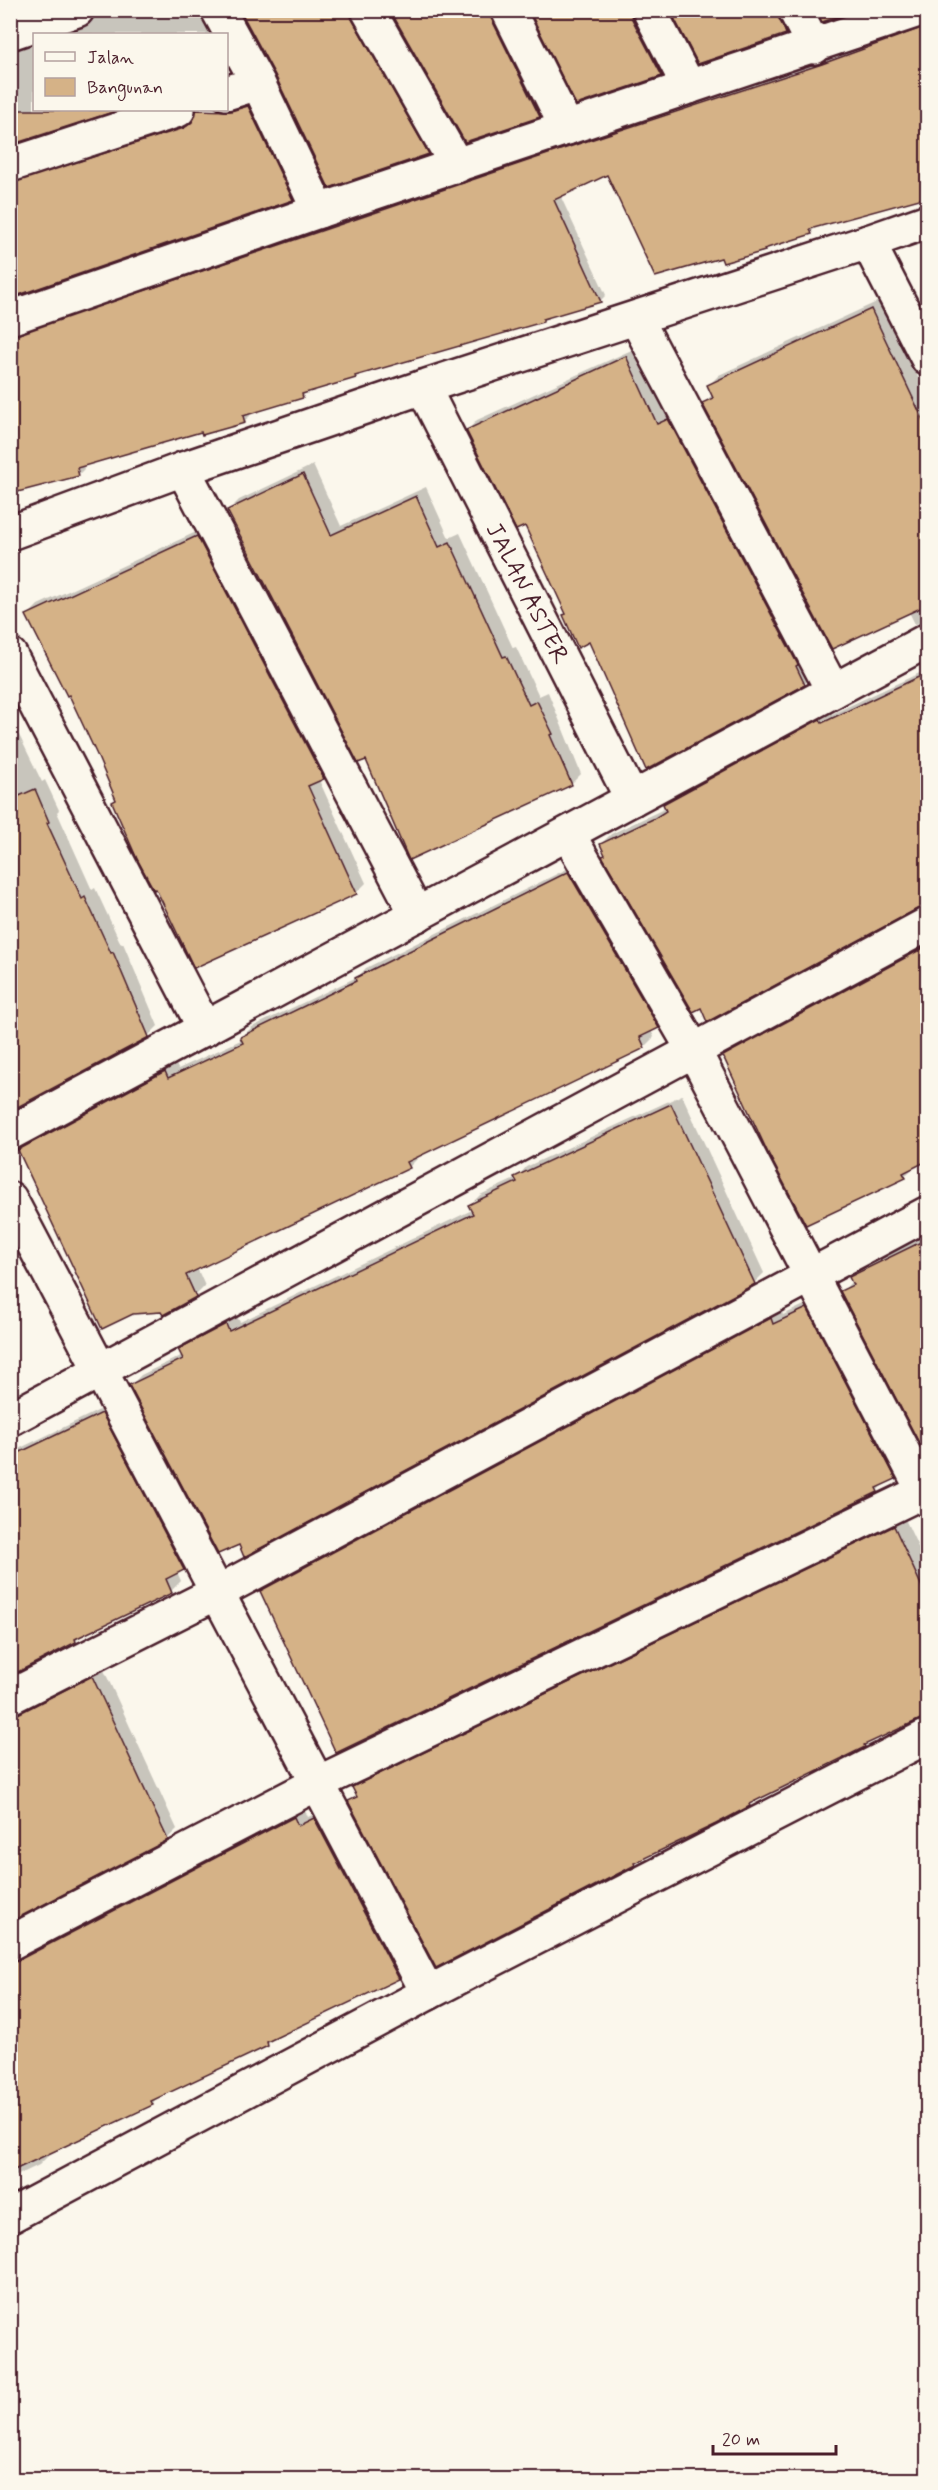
<svg xmlns="http://www.w3.org/2000/svg" width="938" height="2490" font-family="Mynerve,sans-serif">
<style>
.shadow{fill:#0003}
.building{fill:#d5b287;stroke:#4a1f2b;stroke-width:1.5}
.lines{fill:none;stroke-linecap:round;stroke-linejoin:round}
.street-casing{stroke:#4a1f2b;stroke-width:38}
.street{stroke:#fbf7ec;stroke-width:33}
.labels{text-anchor:middle;stroke-width:5;stroke-linejoin:round;paint-order:stroke}
.street-label{font-size:24px;fill:#4a1f2b;stroke:#fbf7ec}
</style>
<rect width="100%" height="100%" fill="#fbf7ec"/>
<filter id="ink" filterUnits="userSpaceOnUse"><feTurbulence type="fractalNoise" baseFrequency=".0167" numOctaves="2"/><feDisplacementMap in="SourceGraphic" scale="12" xChannelSelector="R" yChannelSelector="G"/><feConvolveMatrix kernelMatrix="1 2 1 2 8 2 1 2 1" color-interpolation-filters="sRGB"/></filter>
<g filter="url(#ink)">
<g class="shadow">
<polygon points="97,10 206,10 219,34 55,34 91,22"/>
<polygon points="241,10 356,10 434,147 428,153 276,74"/>
<polygon points="392,10 496,10 545,110 540,116 466,140"/>
<polygon points="531,10 637,10 667,69 661,75 577,103"/>
<polygon points="672,10 785,10 791,27 786,33 699,62"/>
<polygon points="928,28 928,195 816,226 811,233 768,246 764,250 722,256 608,173 560,195 606,295 600,301 547,316 543,320 358,374 355,377 308,391 302,397 249,413 250,416 244,421 202,430 83,465 84,469 78,475 10,493 10,330 819,60"/>
<polygon points="34,41 34,110 115,110 10,144 10,45"/>
<polygon points="226,49 235,65 226,72"/>
<polygon points="254,101 298,193 292,199 10,296 10,177 23,178 191,122 195,120 198,110 226,110 226,105"/>
<polygon points="881,300 928,398 928,620 915,624 909,612 704,403 713,394 709,385 719,375"/>
<polygon points="636,348 668,416 679,410 814,674 804,684 590,640 567,613 526,524 468,430 477,420"/>
<polygon points="313,465 341,526 426,487 449,538 460,533 513,648 516,647 539,696 548,692 581,774 571,784 367,758 229,510 239,500"/>
<polygon points="207,527 333,768 319,780 366,883 356,893 117,799 70,693 28,615 38,605"/>
<polygon points="928,669 928,904 919,906 701,1006 601,844 611,834 666,808 664,804 674,794 830,710 832,714"/>
<polygon points="10,722 17,736 19,735 42,782 45,780 59,810 57,812 92,890 95,888 121,944 123,943 158,1026 148,1036 10,1110"/>
<polygon points="579,863 668,1017 651,1030 654,1037 644,1047 418,1155 419,1157 409,1167 197,1268 205,1286 195,1296 20,1150 30,1140 175,1062 178,1069 243,1039 242,1037 252,1027 359,976 366,968"/>
<polygon points="928,942 928,1160 915,1166 905,1176 725,1056 735,1046"/>
<polygon points="682,1095 764,1273 754,1283 239,1543 131,1385 141,1375 183,1355 180,1350 190,1340 236,1315 240,1322 472,1210 470,1205 480,1195 517,1178 526,1167"/>
<polygon points="928,1235 928,1450 925,1451 842,1292 852,1281 851,1277 861,1267"/>
<polygon points="817,1299 900,1457 890,1467 893,1473 877,1491 262,1591 272,1581 781,1309 783,1315"/>
<polygon points="112,1404 193,1559 177,1572 181,1581 171,1591 84,1632 76,1641 10,1674 10,1453"/>
<polygon points="904,1517 928,1568 928,1714 640,1858 634,1864 350,1802 357,1795 354,1788 364,1778"/>
<polygon points="103,1668 177,1829 167,1839 10,1920 10,1703"/>
<polygon points="304,1808 308,1817 325,1809 408,1968 399,1978 276,2036 267,2045 162,2094 152,2104 48,2153 49,2155 39,2165 10,2179 10,1949"/>
</g>
<g class="building">
<polygon points="240,10 349,10 352,19 429,154 329,188 275,75"/>
<polygon points="390,10 490,10 491,18 540,117 465,142"/>
<polygon points="529,10 630,10 632,19 662,76 576,105"/>
<polygon points="680,10 777,10 786,34 698,64 672,14"/>
<polygon points="816,10 858,10 822,22"/>
<polygon points="927,26 927,197 810,229 812,234 764,249 765,251 723,263 721,258 655,277 607,175 554,200 601,302 543,319 543,322 355,376 356,378 302,394 303,398 243,416 245,423 202,435 201,432 77,468 79,476 10,494 10,336 575,145 822,64"/>
<polygon points="248,106 293,200 10,298 10,183 184,128 192,122 196,110 231,111"/>
<polygon points="10,110 119,110 10,145"/>
<polygon points="871,309 927,428 927,605 832,649 702,403 713,398 707,385"/>
<polygon points="626,356 657,424 668,419 798,665 796,666 805,685 646,770 589,642 578,648 563,615 566,614 525,526 516,530 466,430"/>
<polygon points="303,474 331,535 416,496 439,547 450,542 503,657 506,656 529,705 537,701 553,734 550,735 572,785 409,860 366,760 358,763 227,510"/>
<polygon points="197,536 324,779 308,786 357,894 194,968 156,889 154,890 137,859 112,802 116,800 97,755 69,695 67,696 26,615"/>
<polygon points="927,673 927,905 919,908 707,1022 701,1008 693,1012 602,856 605,855 600,844 655,818 666,811 663,804 820,719 822,723"/>
<polygon points="35,789 49,822 47,823 82,899 85,897 111,953 113,952 149,1037 10,1111 10,800"/>
<polygon points="568,872 659,1028 640,1037 645,1048 407,1162 410,1168 186,1275 196,1297 163,1315 161,1312 133,1314 102,1329 18,1150 165,1071 168,1078 243,1043 240,1037 356,981 355,978"/>
<polygon points="927,946 927,1161 903,1173 906,1178 806,1225 768,1153 723,1056"/>
<polygon points="671,1104 755,1284 244,1557 239,1545 218,1554 129,1385 183,1359 178,1349 226,1324 229,1331 473,1214 468,1205 517,1182 514,1177"/>
<polygon points="927,1239 927,1458 840,1291 853,1285 849,1277"/>
<polygon points="807,1308 896,1479 876,1488 878,1492 336,1753 260,1591 771,1318 773,1324"/>
<polygon points="102,1413 184,1570 166,1579 172,1593 75,1639 76,1642 10,1676 10,1457"/>
<polygon points="894,1526 927,1598 927,1716 864,1745 865,1747 749,1804 750,1806 716,1824 634,1863 635,1865 436,1968 348,1801 357,1797 352,1787"/>
<polygon points="92,1676 168,1840 10,1922 10,1715 18,1714"/>
<polygon points="294,1817 298,1826 314,1818 399,1979 267,2042 268,2046 151,2101 153,2105 10,2172 10,1962 19,1960"/>
</g>
<g class="lines">
<defs>
<g id="street">
<polyline points="218,10 258,83 319,211"/>
<polyline points="368,10 457,166"/>
<polyline points="508,10 567,128"/>
<polyline points="649,10 689,87"/>
<polyline points="795,10 814,47"/>
<polyline points="10,33 77,10"/>
<polyline points="226,93 258,83"/>
<polyline points="10,165 178,110"/>
<polyline points="868,242 928,359"/>
<polyline points="10,318 319,211 918,10"/>
<polyline points="636,318 833,691"/>
<polyline points="423,387 632,799"/>
<polyline points="183,469 417,915"/>
<polyline points="10,533 183,469 423,387 868,242 928,221"/>
<polyline points="10,655 205,1029"/>
<polyline points="568,834 694,1051 928,1500"/>
<polyline points="10,1133 928,640"/>
<polyline points="10,1199 428,1993"/>
<polyline points="10,1419 928,924"/>
<polyline points="10,1697 218,1592 928,1213"/>
<polyline points="10,1943 318,1783 928,1489"/>
<polyline points="10,2216 428,1993 928,1736"/>
</g>
</defs>
<use href="#street" class="street-casing"/>
<use href="#street" class="street"/>
</g>
</g>
<g class="labels">
<g class="street-label">
<text transform="translate(528 593) rotate(63)" y="8">JALAN ASTER</text>
</g>
</g>
<rect width="938" height="2490" fill="none" stroke="#fbf7ec" stroke-width="36"/>
<rect x="18" y="18" width="902" height="2454" fill="none" stroke="#4a1f2b" stroke-width="2" filter="url(#ink)"/>
<rect x="33" y="33" width="195" height="78" fill="#fbf7ec" stroke="#b4a19f" stroke-width="1.5"/>
<rect x="45" y="52" width="30" height="9" fill="#fbf7ec" stroke="#b4a19f" stroke-width="1.5"/>
<text x="87" y="63" font-size="18" fill="#4a1f2b">Jalan</text>
<rect x="45" y="78" width="30" height="18" fill="#d5b287" stroke="#b4a19f" stroke-width="1.5"/>
<text x="87" y="93" font-size="18" fill="#4a1f2b">Bangunan</text>
<path d="M713 2445v9h123v-9" fill="none" stroke="#4a1f2b" stroke-width="3"/>
<text x="722" y="2445" font-size="18" fill="#4a1f2b" stroke="#fbf7ec" stroke-width="4.5" paint-order="stroke">20 m</text>
</svg>
